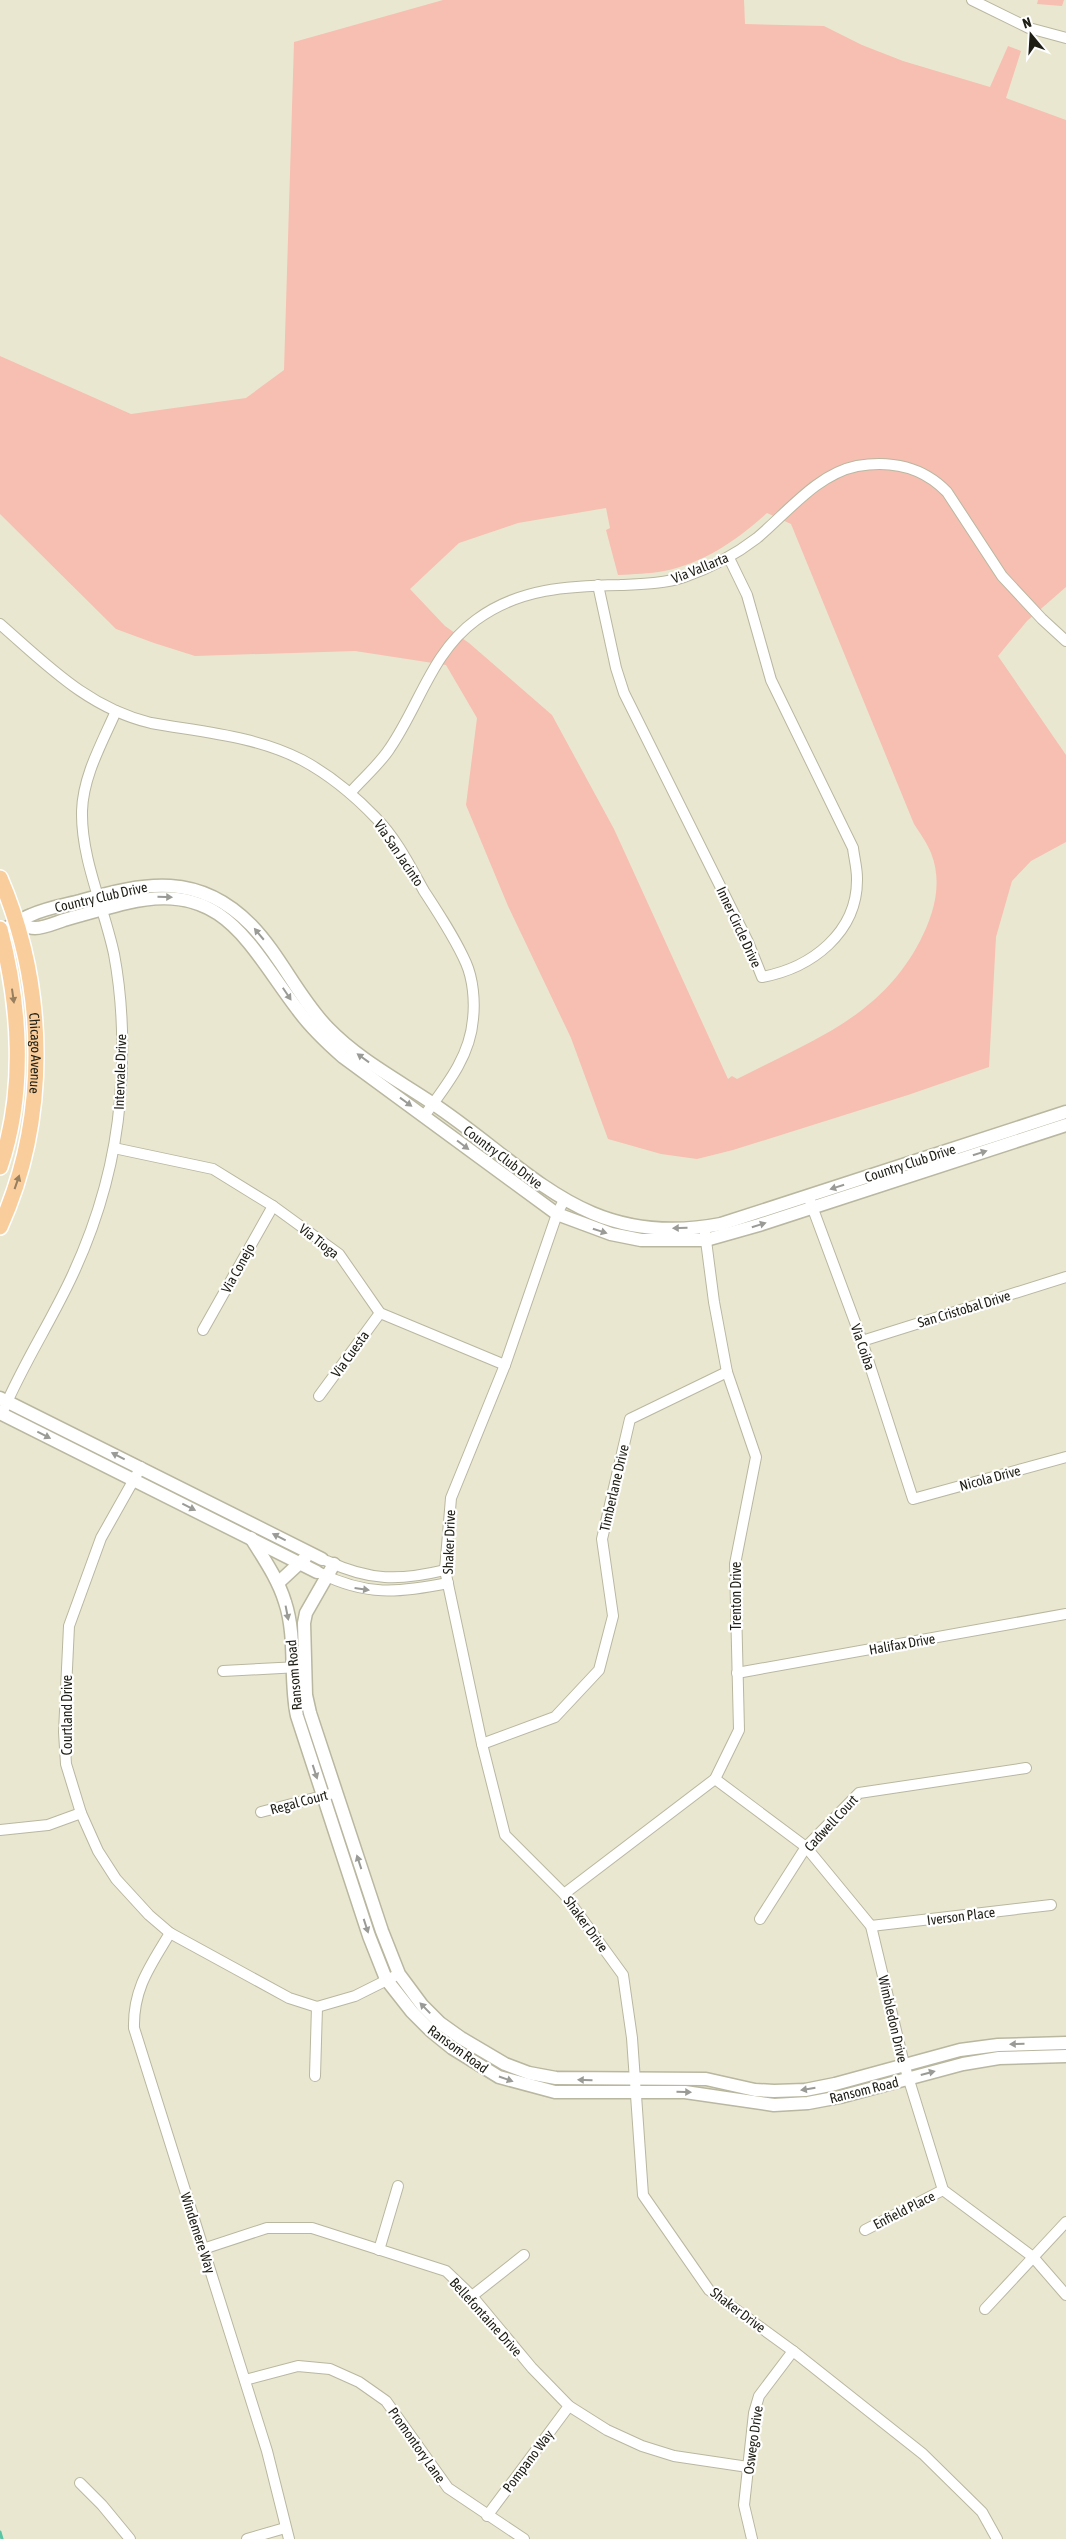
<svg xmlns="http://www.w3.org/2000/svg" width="1066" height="2539" font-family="'Asap Condensed',sans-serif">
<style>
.green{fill:#f6bfb2;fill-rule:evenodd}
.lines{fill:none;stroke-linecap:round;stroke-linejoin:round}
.stream{stroke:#58c5a4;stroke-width:3}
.minor-casing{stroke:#b9b7a0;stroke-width:12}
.tertiary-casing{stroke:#b9b7a0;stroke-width:15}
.primary-casing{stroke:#fff;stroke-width:18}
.minor{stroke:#fff;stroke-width:10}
.tertiary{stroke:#fff;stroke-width:12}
.primary{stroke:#face9c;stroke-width:15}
.oneway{fill:#9a9a96}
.oneway2{fill:#977f5f}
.labels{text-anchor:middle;stroke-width:4.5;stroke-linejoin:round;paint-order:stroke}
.street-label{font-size:14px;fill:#1f1e15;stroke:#fff}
</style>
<rect width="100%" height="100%" fill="#eae7d0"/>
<g class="green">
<path d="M 443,0 L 744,0 L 745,24 L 824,26 L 862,45 L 903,61 L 990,87 L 1008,46 L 1021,51 L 1006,98 L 1066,120 L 1066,587 L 1027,621 L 998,656 L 1066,755 L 1066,842 L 1031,861 L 1012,881 L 996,937 L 989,1067 L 908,1095 L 733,1150 L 697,1159 L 661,1154 L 608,1139 L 571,1038 L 508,906 L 466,805 L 477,718 L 446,665 L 355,651 L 195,656 L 154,643 L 116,629 L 0,514 L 0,356 L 131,414 L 246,398 L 284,370 L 294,42 ZM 606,508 L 610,528 L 606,530 L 618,575 C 633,574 649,574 664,571 C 704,563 737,540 767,513 L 791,524 L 914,824 C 920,833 927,843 931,853 C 943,883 934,914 920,941 C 880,1018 810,1041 737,1079 L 732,1076 L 728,1079 L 614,829 L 552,715 L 469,643 L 445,626 L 410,589 L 459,543 L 518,523 Z"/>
<polygon points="1038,0 1064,0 1062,6 1037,4"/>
</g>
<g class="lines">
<polyline class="stream" points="0,2532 2,2539"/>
<defs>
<g id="minor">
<polyline points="972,0 1029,28 1066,38"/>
<path d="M 598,585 L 616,668 L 624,693 L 748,942 L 762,977 C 811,968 858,933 857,878 C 857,868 854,857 853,848 L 771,680 L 747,595 L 729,558"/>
<path d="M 0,624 C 47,665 88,708 151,723 C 201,732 256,736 302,760 C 330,775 354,795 376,818 C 396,838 410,866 424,891 C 439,914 455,938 466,963 C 473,979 475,1001 473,1019 C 470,1057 446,1086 424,1116"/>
<path d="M 350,793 C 363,778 380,764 390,748 C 420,704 432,652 476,620 C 519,588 569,586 620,585 C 641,584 663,584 684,577 C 710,568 735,555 757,538 C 787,513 817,474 857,466 C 891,460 923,467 947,492 L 1002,576 L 1042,619 L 1066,641"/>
<polyline points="114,1148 213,1169 273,1206 339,1254 380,1313 505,1365"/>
<polyline points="564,1200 557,1214 505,1365 451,1498 445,1570 482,1744 505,1835 564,1894 623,1975 632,2038 643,2195 709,2290 793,2351 923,2454 982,2512 997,2539"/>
<polyline points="810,1201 862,1341 913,1499 1066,1457"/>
<polyline points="203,1330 273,1206"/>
<polyline points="862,1341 1066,1277"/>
<polyline points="319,1396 380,1313"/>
<path d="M 4,1409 C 24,1362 52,1320 73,1274 C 98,1220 115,1160 120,1100 C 124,1052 123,1002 114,954 C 104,907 81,859 82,811 C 83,776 102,743 116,711"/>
<polyline points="141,1467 101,1538 69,1626 64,1732 66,1764 81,1813 98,1851 116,1879 149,1915 170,1933 289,1998 317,2007 355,1996 399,1974"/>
<path d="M 327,1561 C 370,1581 399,1581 445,1570"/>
<path d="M 320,1573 C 366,1596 398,1593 448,1583"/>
<polyline points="223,1671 299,1667"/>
<polyline points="737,1673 1066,1614"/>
<polyline points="482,1744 555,1717 599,1670 613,1616 602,1539 630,1419 727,1372"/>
<polyline points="715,1779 806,1847 871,1926 904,2064 943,2190 1033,2257 1066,2295"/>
<polyline points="261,1812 330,1794"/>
<polyline points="0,1830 48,1825 81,1813"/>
<polyline points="564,1894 715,1779 739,1730 735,1564 756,1457 727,1372 714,1302 705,1233"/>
<polyline points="760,1919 806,1847 859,1793 1026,1768"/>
<polyline points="871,1926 1051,1905"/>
<path d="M 170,1933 C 151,1965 133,1988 134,2028 L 267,2451 L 289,2539"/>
<polyline points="315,2076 317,2007"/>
<polyline points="865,2230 943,2190"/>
<polyline points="203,2249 267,2228 312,2228 446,2271 472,2296 532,2368 569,2406 607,2430 642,2446 674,2456 748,2467"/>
<polyline points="379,2250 398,2186"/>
<polyline points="472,2296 524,2255"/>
<polyline points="985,2309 1066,2222"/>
<polyline points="245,2380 298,2366 330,2369 359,2382 386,2401 448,2488 524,2539"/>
<polyline points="80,2483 102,2505 130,2539"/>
<polyline points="487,2516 569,2406"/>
<polyline points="247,2539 285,2528"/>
<polyline points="752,2539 744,2505 754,2413 759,2396 793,2351"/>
</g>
<g id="tertiary">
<path d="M 17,923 C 22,925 29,928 35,928 C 44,928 55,923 64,920 C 85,914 106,908 127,903 C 224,879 249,946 298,1010 C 311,1028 326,1042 343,1057 L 557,1214 L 611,1234 L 641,1240 L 706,1240 L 759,1225 L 1066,1125"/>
<path d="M 1,931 C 11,926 21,919 31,915 C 46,908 64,905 80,901 C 145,882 199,872 251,925 C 281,956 298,997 328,1028 C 358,1059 396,1079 432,1103 C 531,1169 585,1250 721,1224 L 1066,1112"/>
<polyline points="0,1398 322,1559"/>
<polyline points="0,1413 317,1572"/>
<path d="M 251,1538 C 264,1559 278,1579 285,1602 C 297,1638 289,1679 297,1716 L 369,1936 L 386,1979 L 412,2012 L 431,2031 L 452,2048 L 499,2077 L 555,2092 L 685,2092 L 774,2105 L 808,2103 L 840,2097 L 963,2064 L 999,2058 L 1066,2056"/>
<polyline points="334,1564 306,1613 304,1623 306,1695 310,1713 382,1931 399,1974 422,2005 440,2023 461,2038 505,2064 529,2073 556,2078 706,2079 755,2090 774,2091 805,2090 835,2084 960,2050 998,2045 1066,2043"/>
<polyline points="278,1583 305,1558"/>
</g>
<g id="primary">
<path id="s1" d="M 0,878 C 47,987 49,1119 0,1227"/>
<path d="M 0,929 C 20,1005 26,1091 0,1167"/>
</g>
</defs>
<use href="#minor" class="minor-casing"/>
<use href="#tertiary" class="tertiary-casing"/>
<use href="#primary" class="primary-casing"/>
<use href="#minor" class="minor"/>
<use href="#tertiary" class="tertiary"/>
<use href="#primary" class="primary"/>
</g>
<defs><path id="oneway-solid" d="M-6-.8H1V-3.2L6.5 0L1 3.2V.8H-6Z" transform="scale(1.25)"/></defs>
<g class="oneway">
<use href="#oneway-solid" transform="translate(165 897) rotate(1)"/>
<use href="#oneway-solid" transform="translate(259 934) rotate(-130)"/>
<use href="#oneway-solid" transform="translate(287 994) rotate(56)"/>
<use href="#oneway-solid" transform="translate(363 1058) rotate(-144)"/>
<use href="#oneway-solid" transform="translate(406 1102) rotate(36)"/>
<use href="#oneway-solid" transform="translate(463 1145) rotate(37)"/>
<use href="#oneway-solid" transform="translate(980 1153) rotate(-18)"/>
<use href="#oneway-solid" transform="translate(837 1187) rotate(162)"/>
<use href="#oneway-solid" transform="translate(759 1225) rotate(-17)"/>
<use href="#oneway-solid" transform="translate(680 1228) rotate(179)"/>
<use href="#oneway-solid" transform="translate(600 1231) rotate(18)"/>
<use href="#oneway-solid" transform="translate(44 1435) rotate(27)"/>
<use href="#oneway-solid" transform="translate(118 1456) rotate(-153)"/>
<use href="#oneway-solid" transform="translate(189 1507) rotate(27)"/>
<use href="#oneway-solid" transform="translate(279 1537) rotate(-153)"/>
<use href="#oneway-solid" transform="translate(362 1589) rotate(8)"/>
<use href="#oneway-solid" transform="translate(287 1613) rotate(79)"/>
<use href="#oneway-solid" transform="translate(315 1772) rotate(72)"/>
<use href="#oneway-solid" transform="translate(359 1862) rotate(-108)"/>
<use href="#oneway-solid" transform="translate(366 1926) rotate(72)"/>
<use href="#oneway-solid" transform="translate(425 2008) rotate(-134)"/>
<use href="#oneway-solid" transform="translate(1017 2044) rotate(179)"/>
<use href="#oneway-solid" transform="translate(928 2073) rotate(-15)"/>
<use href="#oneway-solid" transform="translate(506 2079) rotate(19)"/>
<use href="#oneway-solid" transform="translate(585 2080) rotate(-179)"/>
<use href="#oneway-solid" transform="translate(808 2089) rotate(171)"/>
<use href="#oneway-solid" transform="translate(684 2092) rotate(1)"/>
</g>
<g class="oneway2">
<use href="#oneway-solid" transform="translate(13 996) rotate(82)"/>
<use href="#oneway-solid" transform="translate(17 1182) rotate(-71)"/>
</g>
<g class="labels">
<g class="street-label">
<text transform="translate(700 568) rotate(-22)" y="5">Via Vallarta</text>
<text transform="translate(399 853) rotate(56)" y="5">Via San Jacinto</text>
<text transform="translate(101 897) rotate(-13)" y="5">Country Club Drive</text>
<text transform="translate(739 927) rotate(65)" y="5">Inner Circle Drive</text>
<text dy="5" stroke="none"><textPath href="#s1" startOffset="180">Chicago Avenue</textPath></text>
<text transform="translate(120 1072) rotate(-88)" y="5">Intervale Drive</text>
<text transform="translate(503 1157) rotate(37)" y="5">Country Club Drive</text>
<text transform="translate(910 1163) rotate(-18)" y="5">Country Club Drive</text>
<text transform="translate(319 1241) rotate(38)" y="5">Via Tioga</text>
<text transform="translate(238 1268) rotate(-61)" y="5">Via Conejo</text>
<text transform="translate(964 1309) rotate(-17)" y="5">San Cristobal Drive</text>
<text transform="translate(863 1347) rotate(71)" y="5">Via Coiba</text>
<text transform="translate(350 1354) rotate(-54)" y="5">Via Cuesta</text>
<text transform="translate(990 1478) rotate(-15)" y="5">Nicola Drive</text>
<text transform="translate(614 1488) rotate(-77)" y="5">Timberlane Drive</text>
<text transform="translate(449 1542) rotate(-88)" y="5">Shaker Drive</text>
<text transform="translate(736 1596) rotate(-90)" y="5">Trenton Drive</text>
<text transform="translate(902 1644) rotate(-10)" y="5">Halifax Drive</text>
<text transform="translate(294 1675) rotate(-95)" y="5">Ransom Road</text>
<text transform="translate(67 1715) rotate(-90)" y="5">Courtland Drive</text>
<text transform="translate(299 1802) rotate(-15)" y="5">Regal Court</text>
<text transform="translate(831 1823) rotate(-47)" y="5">Cadwell Court</text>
<text transform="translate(961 1916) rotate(-7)" y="5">Iverson Place</text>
<text transform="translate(586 1924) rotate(54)" y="5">Shaker Drive</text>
<text transform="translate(893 2019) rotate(77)" y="5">Wimbledon Drive</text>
<text transform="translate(458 2049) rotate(36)" y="5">Ransom Road</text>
<text transform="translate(864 2090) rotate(-14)" y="5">Ransom Road</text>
<text transform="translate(904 2210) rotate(-27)" y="5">Enfield Place</text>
<text transform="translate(198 2233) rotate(72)" y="5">Windemere Way</text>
<text transform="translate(738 2310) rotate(37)" y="5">Shaker Drive</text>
<text transform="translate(486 2317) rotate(48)" y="5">Bellefontaine Drive</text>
<text transform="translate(753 2440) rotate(-82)" y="5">Oswego Drive</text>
<text transform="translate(417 2445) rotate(55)" y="5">Promontory Lane</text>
<text transform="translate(528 2461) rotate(-53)" y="5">Pompano Way</text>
</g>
</g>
<g transform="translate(1031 35) rotate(342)" stroke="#ffffff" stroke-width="4" paint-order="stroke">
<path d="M0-4L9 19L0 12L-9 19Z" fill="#1f1e15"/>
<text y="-8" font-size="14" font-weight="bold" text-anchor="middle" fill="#1f1e15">N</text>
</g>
</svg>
